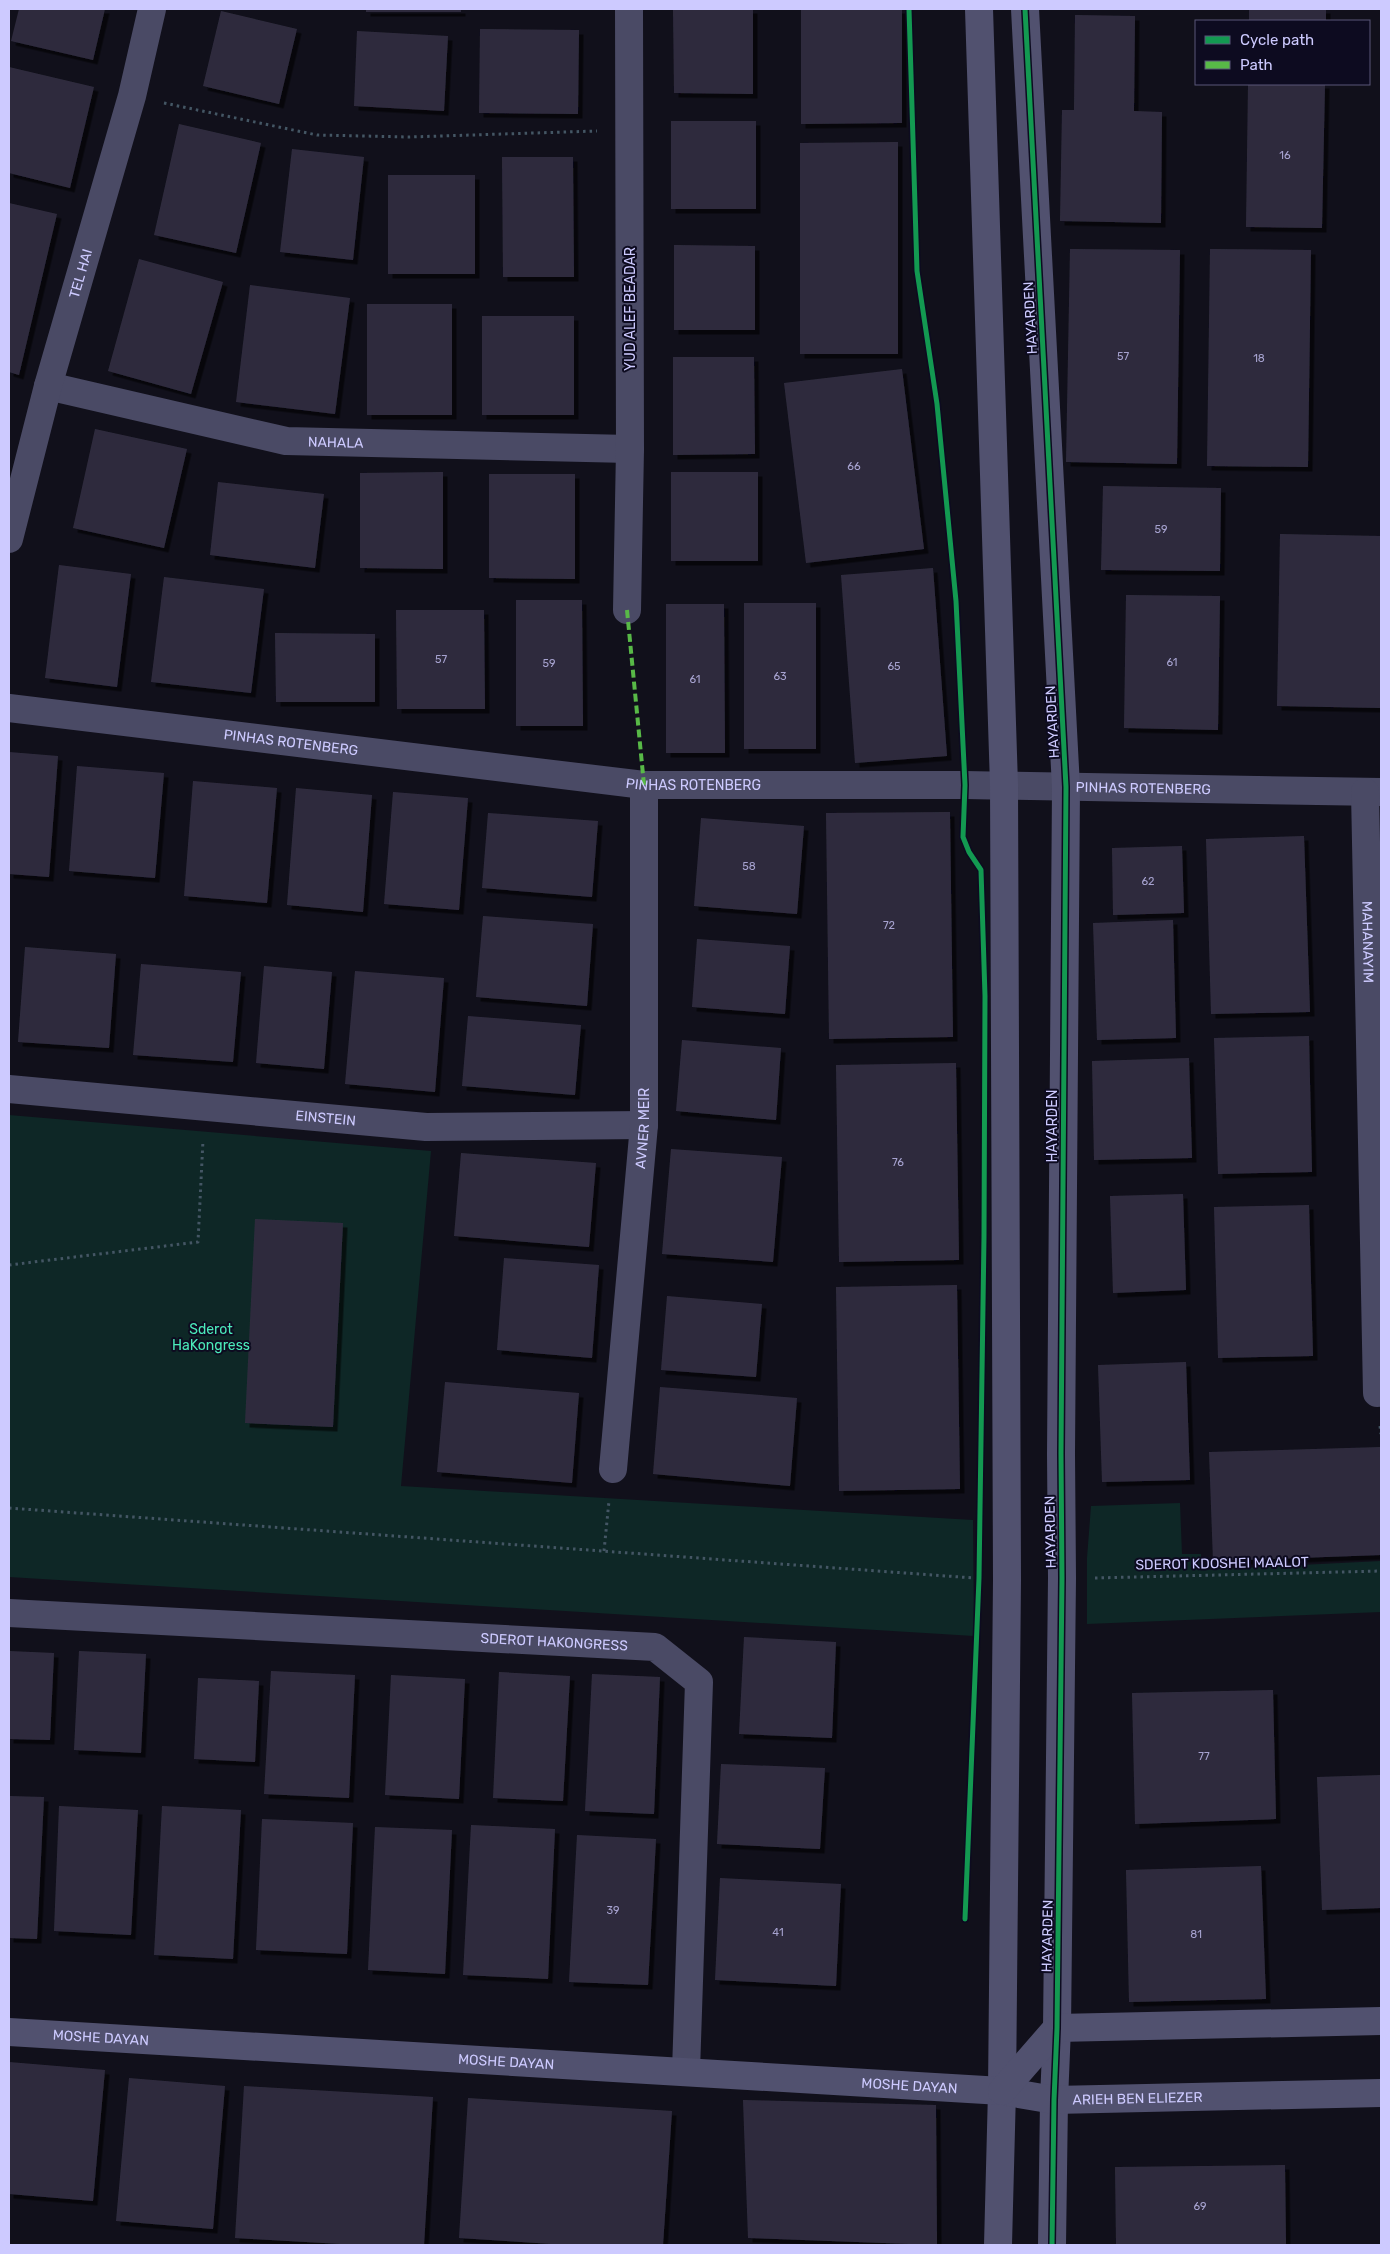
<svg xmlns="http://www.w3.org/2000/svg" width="1390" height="2254" font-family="Rubik,sans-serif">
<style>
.green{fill:#0e2726}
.building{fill:#2f2c3e;filter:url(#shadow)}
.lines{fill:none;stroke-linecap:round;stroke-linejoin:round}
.path{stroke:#445664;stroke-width:3;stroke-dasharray:2.5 4;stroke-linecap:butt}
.street{stroke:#4a4a65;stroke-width:28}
.secondary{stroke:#51516f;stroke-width:28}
.quiet{stroke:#58b947;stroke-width:4;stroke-dasharray:8 4;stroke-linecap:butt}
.cycleway-casing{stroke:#0d0b20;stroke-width:8}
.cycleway{stroke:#139951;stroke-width:5}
.labels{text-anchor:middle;stroke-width:4;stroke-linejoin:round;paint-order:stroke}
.number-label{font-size:11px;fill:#a6a2cf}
.street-label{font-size:14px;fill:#cdcaff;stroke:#0d0b20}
.park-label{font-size:14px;fill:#4beaba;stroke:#0d0b20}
</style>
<defs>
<filter id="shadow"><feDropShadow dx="4.5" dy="4.5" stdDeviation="0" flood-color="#0009"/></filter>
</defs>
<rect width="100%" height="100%" fill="#11101b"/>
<g class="green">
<polygon points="9,1115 431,1151 401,1486 973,1520 974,1636 9,1577"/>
<polygon points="1180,1503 1182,1554 1201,1554 1201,1570 1381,1561 1381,1612 1087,1624 1087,1558 1091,1506"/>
</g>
<g class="building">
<polygon points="19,9 105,9 93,60 11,41"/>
<rect x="366" y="9" width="95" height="3"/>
<polygon points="673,9 753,9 753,94 674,93"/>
<polygon points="801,9 902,9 902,123 801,124"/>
<rect x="1249" y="9" width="77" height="12"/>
<polygon points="221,11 297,29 279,104 203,86"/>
<polygon points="1075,15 1135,16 1134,111 1162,112 1161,223 1060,221 1062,110 1074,110"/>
<polygon points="480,29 579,30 578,114 479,113"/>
<polygon points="357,31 448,36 444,111 354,106"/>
<polygon points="9,67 94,87 70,188 9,173"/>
<polygon points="1248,84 1325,84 1322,228 1246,227"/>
<rect x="671" y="121" width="85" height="88"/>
<polygon points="179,124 261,143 236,253 154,235"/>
<polygon points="898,142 898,354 800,354 800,143"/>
<polygon points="292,149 364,157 353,260 280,252"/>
<polygon points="502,157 573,157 574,277 503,277"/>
<rect x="388" y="175" width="87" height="99"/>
<polygon points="9,203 57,214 19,375 9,372"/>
<polygon points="674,245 755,246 755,330 674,330"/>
<polygon points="1070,249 1180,250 1177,464 1066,462"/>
<polygon points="1210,249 1311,250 1308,467 1207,466"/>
<polygon points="139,259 223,282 191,394 108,371"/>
<polygon points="250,285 350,298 335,414 236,402"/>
<rect x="367" y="304" width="85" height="111"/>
<rect x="482" y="316" width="92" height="99"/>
<polygon points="673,357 754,357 755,454 673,455"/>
<polygon points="902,369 924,549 806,563 784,383"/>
<polygon points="95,429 187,449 164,548 73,528"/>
<polygon points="443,472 443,569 360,568 360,473"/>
<rect x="671" y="472" width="87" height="89"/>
<polygon points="489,474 575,474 575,579 489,578"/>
<polygon points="218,482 324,494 315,568 210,555"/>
<polygon points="1103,486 1221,488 1220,571 1101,570"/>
<polygon points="1280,534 1381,536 1381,708 1277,706"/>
<polygon points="59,565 131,574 117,687 45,678"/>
<polygon points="933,568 947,756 855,763 841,575"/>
<polygon points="164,577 264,589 251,693 151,682"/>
<polygon points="1126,595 1220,596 1218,730 1124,728"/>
<polygon points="516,600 582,600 583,726 516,726"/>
<rect x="744" y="603" width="72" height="146"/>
<polygon points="666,604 724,604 725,753 666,753"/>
<polygon points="396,610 484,610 485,709 397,709"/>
<polygon points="275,633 375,634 375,702 276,702"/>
<polygon points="9,752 58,756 49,877 9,874"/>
<polygon points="77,766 164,773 155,878 69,871"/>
<polygon points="193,781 277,788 267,903 184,896"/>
<polygon points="296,788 372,795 363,912 287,905"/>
<polygon points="393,792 468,798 459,910 384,904"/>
<polygon points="950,812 953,1037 829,1039 826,813"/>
<polygon points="488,813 598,821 592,897 482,888"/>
<polygon points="701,818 804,826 797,914 694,906"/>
<polygon points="1304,836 1310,1012 1211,1014 1206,839"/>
<polygon points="1182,846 1184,913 1113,915 1112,848"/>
<polygon points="483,916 593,924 587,1006 476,997"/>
<polygon points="1173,920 1176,1038 1097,1040 1093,923"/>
<polygon points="697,939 790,946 785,1014 692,1007"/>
<polygon points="25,947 116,954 109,1048 18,1042"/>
<polygon points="141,964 241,972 233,1062 133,1055"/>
<polygon points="264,966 332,972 324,1069 256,1063"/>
<polygon points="355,971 444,978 435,1092 345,1084"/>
<polygon points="468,1016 581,1025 575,1095 462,1086"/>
<polygon points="1309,1036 1312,1172 1218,1174 1214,1038"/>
<polygon points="682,1040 781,1048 776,1120 676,1111"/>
<polygon points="1189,1058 1192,1158 1094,1160 1092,1061"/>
<polygon points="956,1063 959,1260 839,1262 836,1065"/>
<polygon points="671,1149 782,1157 773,1262 662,1254"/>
<polygon points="461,1153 596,1163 589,1247 454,1236"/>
<polygon points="1183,1194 1186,1290 1113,1293 1110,1196"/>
<polygon points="1309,1205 1313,1356 1218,1358 1214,1207"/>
<polygon points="255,1219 343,1223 333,1427 245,1423"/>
<polygon points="504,1258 599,1265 592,1358 497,1350"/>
<polygon points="957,1285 960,1489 839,1491 836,1287"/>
<polygon points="667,1296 762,1304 756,1377 661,1370"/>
<polygon points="1186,1362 1190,1480 1102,1482 1098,1365"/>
<polygon points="445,1382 579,1393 572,1483 437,1472"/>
<polygon points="660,1387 797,1398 790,1486 653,1474"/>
<polygon points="1381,1447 1381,1555 1213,1561 1209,1452"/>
<polygon points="744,1637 836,1642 832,1738 739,1734"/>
<polygon points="9,1651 54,1653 50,1740 9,1739"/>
<polygon points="79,1651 146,1654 141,1753 74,1750"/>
<polygon points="271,1671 355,1675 349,1798 264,1794"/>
<polygon points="499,1672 570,1676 563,1801 493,1798"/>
<polygon points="592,1674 660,1677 654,1814 585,1811"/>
<polygon points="391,1675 465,1679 459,1799 385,1795"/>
<polygon points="198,1678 259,1681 255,1762 194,1759"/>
<polygon points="1273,1690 1276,1819 1135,1824 1132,1693"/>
<polygon points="721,1764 825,1768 820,1849 717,1844"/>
<polygon points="1381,1775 1381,1908 1322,1910 1317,1777"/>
<polygon points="9,1796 44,1797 37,1939 9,1938"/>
<polygon points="59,1806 138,1810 131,1935 54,1931"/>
<polygon points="162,1806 241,1810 233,1959 154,1955"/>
<polygon points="262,1819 353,1823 347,1954 256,1950"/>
<polygon points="471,1825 555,1829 548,1979 463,1975"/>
<polygon points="375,1827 452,1830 445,1974 368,1970"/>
<polygon points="577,1835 656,1839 648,1985 569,1982"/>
<polygon points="1261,1866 1266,1999 1129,2002 1126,1870"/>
<polygon points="720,1878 841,1884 836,1986 715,1980"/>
<polygon points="9,2062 105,2070 93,2201 9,2194"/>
<polygon points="129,2078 225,2086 213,2229 116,2221"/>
<polygon points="244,2086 433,2097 424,2245 359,2245 235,2238"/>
<polygon points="468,2098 672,2111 663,2245 567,2245 459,2238"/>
<polygon points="743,2100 936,2105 937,2245 748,2238"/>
<polygon points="1285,2165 1286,2245 1116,2245 1115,2167"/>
</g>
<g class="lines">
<g class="path">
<polyline points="164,103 317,135 409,137 597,131"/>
<polyline points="9,1265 198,1242 203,1140"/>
<polyline points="1380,1426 1381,1434"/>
<polyline points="9,1508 974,1578"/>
<polyline points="604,1551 609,1501"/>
<polyline points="1095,1578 1381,1571"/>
</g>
<g class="street">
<path id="s1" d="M 48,386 L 286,441 L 630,449"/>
<path id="s2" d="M 9,539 L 48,386 L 132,96 L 152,9"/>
<polyline points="627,610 630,449 629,9"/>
<path id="s3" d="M 9,708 L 644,785 L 965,785 L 1381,792"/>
<path id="s4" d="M 1365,792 L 1377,1393"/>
<path id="s5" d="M 9,1089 L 426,1127 L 644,1125"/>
<path id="s6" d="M 613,1469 L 644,1125 L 644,785"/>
<path id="s7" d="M 9,1613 L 655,1647 L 699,1682 L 686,2071"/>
</g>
<g class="secondary">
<polyline points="979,9 1004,785 1007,1580 1002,2091 998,2245"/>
<polyline points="1025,9 1066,787 1061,1454 1062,1578 1057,2028 1054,2100 1052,2245"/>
<path id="s8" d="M 9,2032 L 1002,2091 L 1054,2100 L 1381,2093"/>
<polyline points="1002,2091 1057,2028 1381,2021"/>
</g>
<polyline class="quiet" points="627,610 644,785"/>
<defs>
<g id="cycleway">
<polyline points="909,9 917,271 937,404 956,601 965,785 963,837 969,852 981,870 985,996 984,1237 979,1578 965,1919"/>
<polyline points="1025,9 1066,787 1061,1454 1062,1578 1057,2028 1054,2100 1052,2245"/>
</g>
</defs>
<use href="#cycleway" class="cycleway-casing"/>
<use href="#cycleway" class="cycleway"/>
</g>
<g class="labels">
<g class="number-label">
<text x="1285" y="159">16</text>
<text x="1123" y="360">57</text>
<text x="1259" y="362">18</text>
<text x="854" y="470">66</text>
<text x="1161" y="533">59</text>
<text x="441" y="663">57</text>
<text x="1172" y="666">61</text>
<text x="549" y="667">59</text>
<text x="894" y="670">65</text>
<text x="780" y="680">63</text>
<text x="695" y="683">61</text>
<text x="749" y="870">58</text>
<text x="1148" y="885">62</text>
<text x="889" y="929">72</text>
<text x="898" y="1166">76</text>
<text x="1204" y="1760">77</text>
<text x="613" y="1914">39</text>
<text x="778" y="1936">41</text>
<text x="1196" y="1938">81</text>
<text x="1200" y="2210">69</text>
</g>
<g class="street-label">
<text dy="5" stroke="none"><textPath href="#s2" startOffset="275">TEL HAI</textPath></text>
<text transform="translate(630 309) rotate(-90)" y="5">YUD ALEF BEADAR</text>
<text transform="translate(1030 318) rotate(-93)" y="5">HAYARDEN</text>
<text dy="5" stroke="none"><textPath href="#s1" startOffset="294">NAHALA</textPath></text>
<text transform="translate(1052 722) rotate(-93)" y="5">HAYARDEN</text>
<text dy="5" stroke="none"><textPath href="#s3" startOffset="284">PINHAS ROTENBERG</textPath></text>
<text dy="5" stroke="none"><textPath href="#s3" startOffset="689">PINHAS ROTENBERG</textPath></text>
<text dy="5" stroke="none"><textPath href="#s3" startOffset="1139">PINHAS ROTENBERG</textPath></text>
<text dy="5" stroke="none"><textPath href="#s4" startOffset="150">MAHANAYIM</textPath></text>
<text dy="5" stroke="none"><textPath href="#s5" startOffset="318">EINSTEIN</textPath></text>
<text transform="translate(1052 1126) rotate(-90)" y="5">HAYARDEN</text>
<text dy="5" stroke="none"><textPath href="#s6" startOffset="342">AVNER MEIR</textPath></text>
<text transform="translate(1050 1532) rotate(-91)" y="5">HAYARDEN</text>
<text transform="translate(1222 1563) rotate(-1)" y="5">SDEROT KDOSHEI MAALOT</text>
<text dy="5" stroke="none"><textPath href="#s7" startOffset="546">SDEROT HAKONGRESS</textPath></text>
<text transform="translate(1047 1936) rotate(-89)" y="5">HAYARDEN</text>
<text dy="5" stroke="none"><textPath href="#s8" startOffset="92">MOSHE DAYAN</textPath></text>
<text dy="5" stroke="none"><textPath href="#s8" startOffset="498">MOSHE DAYAN</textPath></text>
<text dy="5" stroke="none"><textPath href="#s8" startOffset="902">MOSHE DAYAN</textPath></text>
<text dy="5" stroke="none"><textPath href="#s8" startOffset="1131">ARIEH BEN ELIEZER</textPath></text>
</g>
<g class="park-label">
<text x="211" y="1334">Sderot<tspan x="211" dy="16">HaKongress</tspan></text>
</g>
</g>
<rect width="1390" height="2254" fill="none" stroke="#cdcaff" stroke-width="20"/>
<rect x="1195" y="20" width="175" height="65" fill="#0d0b20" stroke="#5a5779"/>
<rect x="1205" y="36" width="25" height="8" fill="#139951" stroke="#5a5779"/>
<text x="1240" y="45" font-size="15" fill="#cdcaff">Cycle path</text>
<rect x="1205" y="61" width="25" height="8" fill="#58b947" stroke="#5a5779"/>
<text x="1240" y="70" font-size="15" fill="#cdcaff">Path</text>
</svg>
